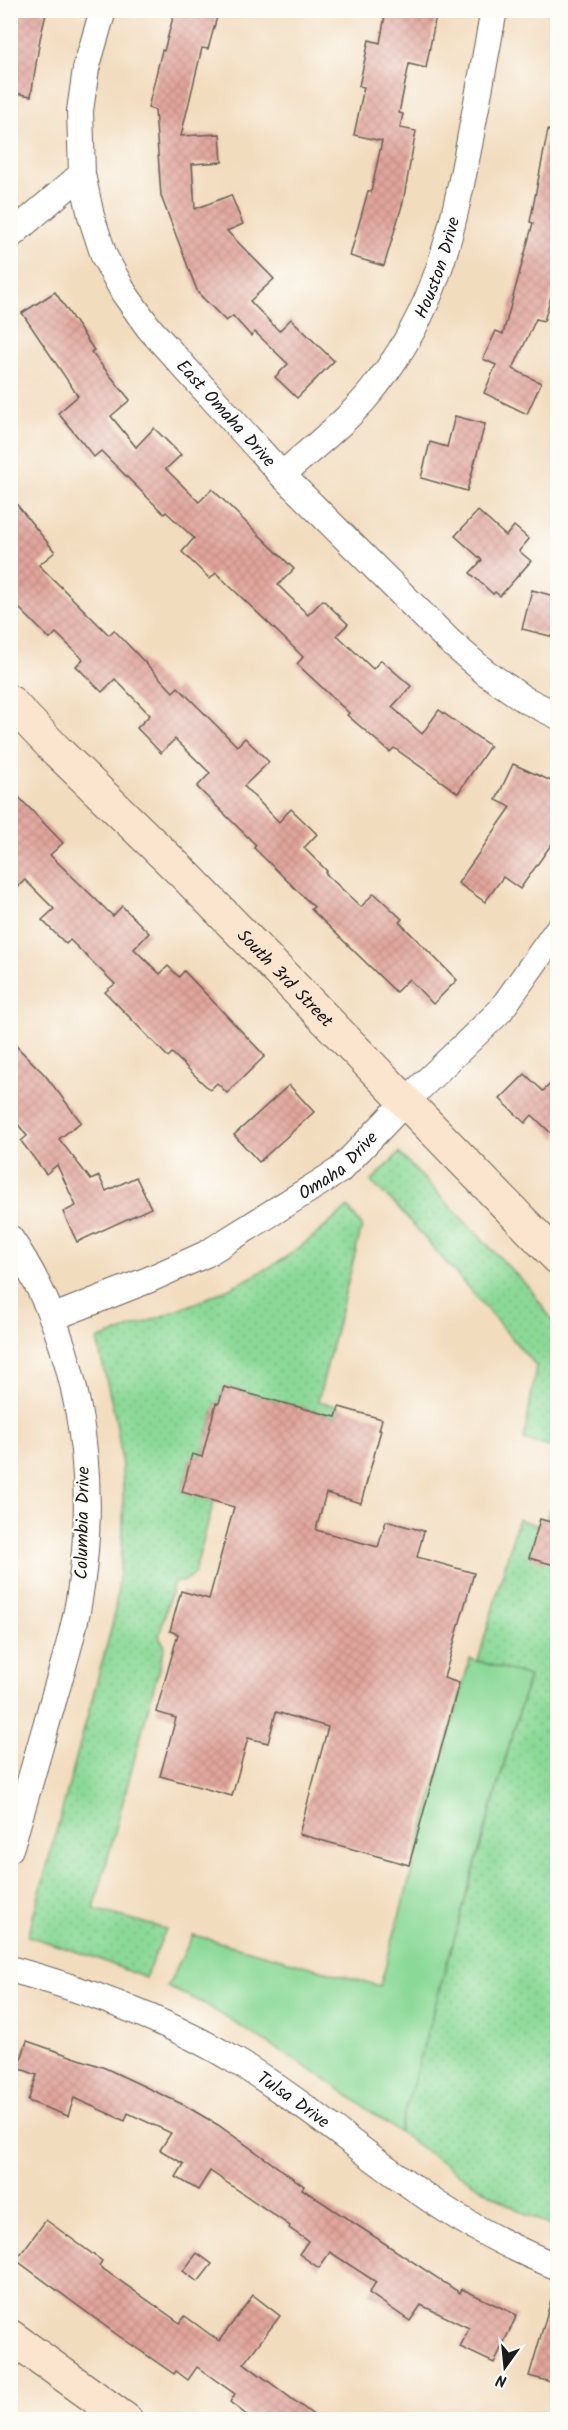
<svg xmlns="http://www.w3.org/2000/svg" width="568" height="2430" font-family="Kalam,sans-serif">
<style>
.grass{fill:url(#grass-dots);stroke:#547a5a;stroke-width:1.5}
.green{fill:#8bd997;stroke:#547a5a;stroke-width:1.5}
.building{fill:url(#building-cross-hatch)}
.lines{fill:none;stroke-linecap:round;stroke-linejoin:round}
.street-casing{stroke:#675f55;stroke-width:28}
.secondary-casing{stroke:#675f55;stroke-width:35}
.street{stroke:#fff;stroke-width:26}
.secondary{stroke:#fce5cf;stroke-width:33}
.labels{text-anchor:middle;stroke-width:4.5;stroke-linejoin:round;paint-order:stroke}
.street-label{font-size:18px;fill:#1c1c1c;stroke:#fdfcf7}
</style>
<defs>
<pattern id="grass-dots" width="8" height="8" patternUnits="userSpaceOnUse" patternTransform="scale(1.5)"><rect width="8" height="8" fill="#8bd997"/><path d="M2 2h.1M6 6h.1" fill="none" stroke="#77ba82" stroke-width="1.8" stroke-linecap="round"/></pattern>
<pattern id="building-cross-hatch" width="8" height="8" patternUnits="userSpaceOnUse" patternTransform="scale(1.5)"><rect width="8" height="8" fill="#e1a59b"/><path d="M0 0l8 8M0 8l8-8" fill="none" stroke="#c08d85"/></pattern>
</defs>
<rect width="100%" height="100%" fill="#fdfcf7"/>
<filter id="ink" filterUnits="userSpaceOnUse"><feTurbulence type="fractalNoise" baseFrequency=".0167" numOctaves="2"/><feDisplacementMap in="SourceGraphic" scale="12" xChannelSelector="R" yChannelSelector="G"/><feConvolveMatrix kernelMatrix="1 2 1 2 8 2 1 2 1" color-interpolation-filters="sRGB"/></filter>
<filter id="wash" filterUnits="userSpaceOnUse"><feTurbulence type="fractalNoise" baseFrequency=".008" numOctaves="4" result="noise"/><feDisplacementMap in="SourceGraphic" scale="24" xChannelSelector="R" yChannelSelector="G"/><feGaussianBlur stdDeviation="1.35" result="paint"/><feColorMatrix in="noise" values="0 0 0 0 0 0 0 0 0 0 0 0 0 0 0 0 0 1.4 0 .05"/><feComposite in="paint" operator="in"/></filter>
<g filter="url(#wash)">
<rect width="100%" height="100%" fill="#f2dcbe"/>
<g class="grass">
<polygon points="399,1153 531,1290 557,1327 557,1449 524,1440 536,1366 396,1205 371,1182"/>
<path d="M 348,1207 L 362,1226 L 318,1401 L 339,1407 L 336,1417 L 224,1387 L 219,1403 L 216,1403 L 202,1457 L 192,1455 L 182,1492 L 214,1501 L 194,1574 L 183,1582 L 174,1581 L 159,1637 L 165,1646 L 94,1909 L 166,1929 L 145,1978 L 96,1958 L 28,1936 L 113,1622 C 124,1557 128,1486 116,1421 C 110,1394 103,1367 97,1340 C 161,1317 225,1295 283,1259 C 306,1244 327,1225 348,1207 Z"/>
<path d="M 549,1509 L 558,1512 L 557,2229 C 500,2204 449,2168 399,2132 L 529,1677 L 478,1661 L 518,1519 L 538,1526 L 540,1519 L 546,1520 Z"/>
</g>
<polygon class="green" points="470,1659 529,1676 399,2132 327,2080 201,2002 167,1987 193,1935 380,1986"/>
<g id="blocks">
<g class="building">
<polygon points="10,10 47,10 40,39 31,96 10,92"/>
<polygon points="175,10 219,10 208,49 202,48 181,136 220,134 222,162 192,164 195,209 231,195 243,224 227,231 274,279 250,301 279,331 291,319 334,361 297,398 275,377 288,364 255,332 251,336 233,316 226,321 198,293 161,196 155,110 148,108 162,50 164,51"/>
<polygon points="386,10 437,10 426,68 409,64 399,113 403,114 400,128 416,131 403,202 384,266 350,256 368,191 371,192 382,141 354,135 364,87 359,86 369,40 380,43"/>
<polygon points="548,130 558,131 558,272 544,321 536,319 513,369 541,383 527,414 484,393 496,365 483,359 496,331 503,334 533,223 530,222"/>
<polygon points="55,292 94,350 91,352 130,400 111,416 136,447 154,428 181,455 166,469 199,502 212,489 294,569 278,585 308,615 323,600 348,624 337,635 373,669 381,660 411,686 392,707 422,734 439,710 490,746 458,793 394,748 390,752 347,715 349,713 297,664 303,657 285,639 216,573 210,579 182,552 194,538 166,512 164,514 101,451 94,457 58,413 78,396 22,313"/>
<polygon points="455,416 485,424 467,491 421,478 430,442 447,447"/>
<polygon points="10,496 55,552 39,565 109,635 114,630 173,692 178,687 237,746 245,738 269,762 244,786 279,822 291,809 317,834 304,848 327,871 325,873 361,907 374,893 402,919 399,922 457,980 433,1004 409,979 396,992 311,909 314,907 254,848 256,845 197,787 210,773 175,739 161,753 137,728 150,715 115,679 102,692 76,666 83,659 56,633 50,639 10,599"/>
<polygon points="478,511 506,536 514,526 529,539 519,551 531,561 500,596 495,592 493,594 470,573 482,560 455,536"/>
<polygon points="532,590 558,597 558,638 522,629"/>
<polygon points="513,764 558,784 558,835 520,889 503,877 485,902 458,883 511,807 496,800"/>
<polygon points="10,788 63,843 50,855 113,916 122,906 149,933 134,949 160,974 168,966 179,977 184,971 265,1056 227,1093 217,1083 210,1090 172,1053 168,1057 105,992 115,984 70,940 66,944 42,920 54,909 25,880 10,894"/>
<polygon points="10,1040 45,1075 81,1122 59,1139 91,1180 99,1176 106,1191 136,1177 151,1208 77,1242 63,1212 76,1206 57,1165 46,1174 21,1141 27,1136 10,1114"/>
<polygon points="525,1074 543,1091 558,1077 558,1140 532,1115 525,1123 500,1099"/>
<polygon points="289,1085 314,1112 259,1162 234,1135"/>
<polygon points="224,1387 336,1417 339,1407 382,1419 379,1430 381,1430 361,1503 326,1493 316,1530 378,1547 386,1521 424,1531 417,1557 474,1573 444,1678 459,1683 409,1865 299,1834 328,1727 276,1712 268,1743 248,1738 232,1796 160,1776 176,1718 156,1712 178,1634 170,1631 181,1591 209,1599 234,1507 182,1492 192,1454 202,1457 216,1403 219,1403"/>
<polygon points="540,1519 558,1524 558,1566 529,1558"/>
<polygon points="27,2041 105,2068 184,2105 218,2125 304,2186 302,2189 460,2293 462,2289 517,2315 494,2363 460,2347 469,2328 421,2305 410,2321 369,2293 376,2282 330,2252 319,2268 299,2254 308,2241 289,2228 290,2226 210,2171 198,2190 176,2177 184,2164 160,2150 171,2133 128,2113 125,2121 74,2098 68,2116 28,2101 37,2075 18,2068"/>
<polygon points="46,2220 102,2261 99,2266 180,2323 185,2316 219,2341 253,2295 280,2316 244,2363 320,2420 253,2420 230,2402 235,2394 197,2367 188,2380 176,2371 174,2374 116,2334 16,2260"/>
<polygon points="197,2253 212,2264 198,2282 183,2271"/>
<polygon points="552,2297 558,2297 558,2384 529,2376"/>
</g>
</g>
</g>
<g filter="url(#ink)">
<use href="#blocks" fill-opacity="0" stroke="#675f55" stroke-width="1.5"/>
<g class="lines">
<defs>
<g id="street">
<path id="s1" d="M 103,10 L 86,69 L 80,111 L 82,174 L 91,216 L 104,256 L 124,293 L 149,328 L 282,475 L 449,641 L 485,672 L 524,699 L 558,716"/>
<polyline points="10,236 82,174"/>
<path id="s2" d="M 282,475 C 314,446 351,419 377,384 C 436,309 451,236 469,145 C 477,100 486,55 494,10"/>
<path d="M 10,1238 C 78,1337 98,1469 81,1586 C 76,1626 64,1663 53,1701 C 39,1750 25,1800 10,1849"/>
<path id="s3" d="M 54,1317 L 148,1280 L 206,1254 L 340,1170 L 405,1102 L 500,1011 L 558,929"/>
<path id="s4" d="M 10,1969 C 91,1991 168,2020 241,2064 C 309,2106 370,2159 437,2204 C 475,2229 515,2250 558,2267"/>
</g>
<g id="secondary">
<path id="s5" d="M 10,702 L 57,751 L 187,877 L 558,1258"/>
<polyline points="10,2336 126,2420"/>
</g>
</defs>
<use href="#street" class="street-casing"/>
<use href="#secondary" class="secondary-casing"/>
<use href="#street" class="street"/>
<use href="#secondary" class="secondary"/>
</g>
</g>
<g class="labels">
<g class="street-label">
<text dy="6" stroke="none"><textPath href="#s2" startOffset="264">Houston Drive</textPath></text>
<text dy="6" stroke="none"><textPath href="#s1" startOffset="452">East Omaha Drive</textPath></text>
<text dy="6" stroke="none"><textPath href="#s5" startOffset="390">South 3rd Street</textPath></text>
<text dy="6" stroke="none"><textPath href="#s3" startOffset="324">Omaha Drive</textPath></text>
<text transform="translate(82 1523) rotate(-89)" y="6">Columbia Drive</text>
<text dy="6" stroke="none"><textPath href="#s4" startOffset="314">Tulsa Drive</textPath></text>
</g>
</g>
<rect width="568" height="2430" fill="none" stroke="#fdfcf7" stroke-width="36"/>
<g transform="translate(505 2367) rotate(195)" stroke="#fdfcf7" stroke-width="4.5" paint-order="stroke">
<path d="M0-4.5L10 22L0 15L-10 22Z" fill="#1c1c1c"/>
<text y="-9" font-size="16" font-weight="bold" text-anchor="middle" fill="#1c1c1c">N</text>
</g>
</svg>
